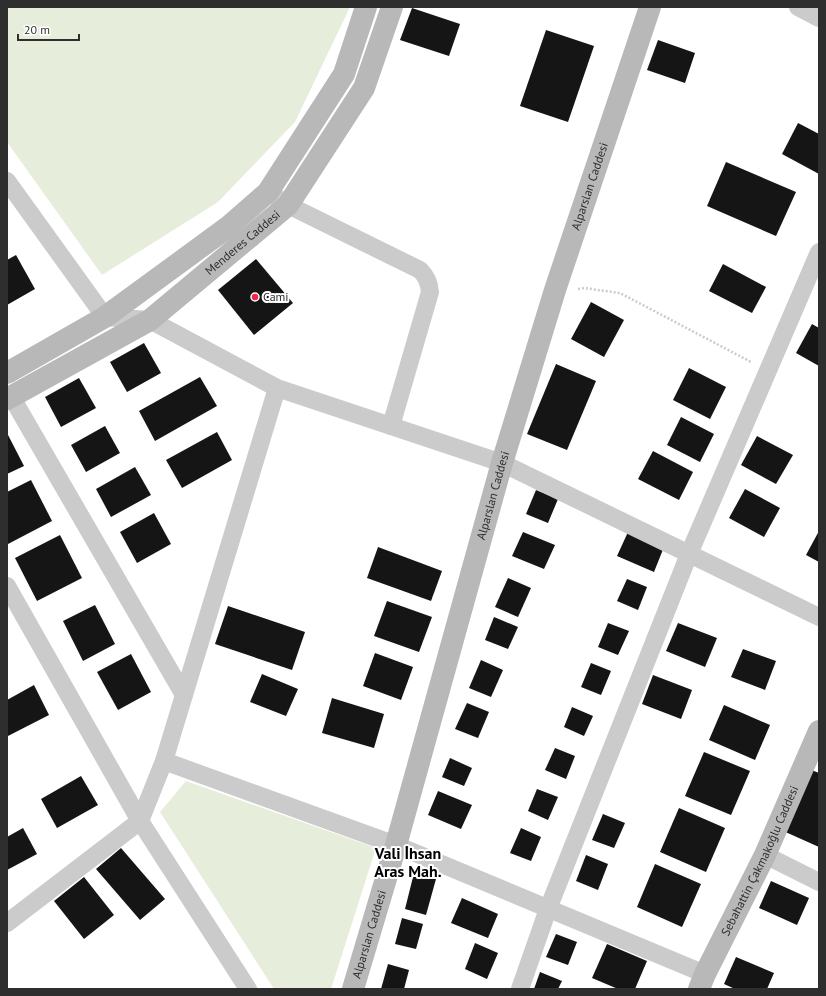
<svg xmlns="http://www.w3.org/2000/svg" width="826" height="996" font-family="'PT Sans',sans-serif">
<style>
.green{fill:#e7eddb}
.building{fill:#151515}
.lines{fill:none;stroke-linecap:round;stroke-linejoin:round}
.path{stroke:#cbcbcb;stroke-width:2.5;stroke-dasharray:2 2;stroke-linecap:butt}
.minor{stroke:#cbcbcb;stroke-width:18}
.secondary{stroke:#b8b8b8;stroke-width:22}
.poi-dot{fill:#f0254c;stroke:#fff;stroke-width:1.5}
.labels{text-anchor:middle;stroke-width:4;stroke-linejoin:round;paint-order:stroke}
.street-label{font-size:12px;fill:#2e2e2e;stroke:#fff}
.poi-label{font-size:12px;fill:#2e2e2e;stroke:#fff;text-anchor:start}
.district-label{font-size:16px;font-weight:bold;fill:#000;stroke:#fff}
</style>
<rect width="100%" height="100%" fill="#fff"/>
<g class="green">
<polygon points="7,7 350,7 295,122 218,202 102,275 7,142"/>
<polygon points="186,781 376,848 331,989 274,989 160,812"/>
</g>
<g class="building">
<polygon points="412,8 460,24 449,56 400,40"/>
<polygon points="546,30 594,46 568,122 520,106"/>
<polygon points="658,40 695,53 685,83 647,70"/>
<polygon points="798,123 819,134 819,174 782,154"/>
<polygon points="726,162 796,192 776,236 707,206"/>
<polygon points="16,255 35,289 7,305 7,260"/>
<polygon points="256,259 293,303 254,335 218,290"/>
<polygon points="723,264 766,287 752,313 709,291"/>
<polygon points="591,302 624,320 604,357 571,339"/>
<polygon points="812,324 819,328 819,366 796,353"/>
<polygon points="144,343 161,373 127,392 110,362"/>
<polygon points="556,364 596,381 567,450 527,434"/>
<polygon points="689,368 726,387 710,419 673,400"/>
<polygon points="200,377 217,406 155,441 139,411"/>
<polygon points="79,378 96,408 61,427 45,397"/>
<polygon points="681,417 714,434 700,462 667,445"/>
<polygon points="105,426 120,453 86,472 71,445"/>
<polygon points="217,432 232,460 182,488 166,460"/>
<polygon points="7,433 24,466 7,474"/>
<polygon points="757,436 793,455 776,484 741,465"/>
<polygon points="653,451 693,472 679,500 638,479"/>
<polygon points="135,467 151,495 111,517 96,489"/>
<polygon points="31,480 52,521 8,544 7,492"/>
<polygon points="745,489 780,508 764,537 729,518"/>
<polygon points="536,490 558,499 548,523 526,514"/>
<polygon points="154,513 171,544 137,563 120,532"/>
<polygon points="819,531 819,562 806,555"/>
<polygon points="523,532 555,545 544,569 512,556"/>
<polygon points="628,532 664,547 654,572 617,556"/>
<polygon points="60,535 82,578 37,601 15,558"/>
<polygon points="378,547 442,571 431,601 367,578"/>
<polygon points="508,578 531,588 518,617 495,607"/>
<polygon points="627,579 647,587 638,610 617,601"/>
<polygon points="387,601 432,617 419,652 374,636"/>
<polygon points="95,605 115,644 83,661 63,621"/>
<polygon points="228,606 305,632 292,670 215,644"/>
<polygon points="494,617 518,627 508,649 485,640"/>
<polygon points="608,623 629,631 618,655 598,647"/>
<polygon points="678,623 717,638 705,667 666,651"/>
<polygon points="743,649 776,661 765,690 731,677"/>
<polygon points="375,653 413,667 401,700 363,686"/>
<polygon points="131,654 151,692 118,710 97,672"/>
<polygon points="481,660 503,670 491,697 469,688"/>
<polygon points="591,663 611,671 601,695 581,687"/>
<polygon points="262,674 298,689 286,716 250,702"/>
<polygon points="653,675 692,690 681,719 642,704"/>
<polygon points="34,685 49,715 8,736 7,734 7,700"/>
<polygon points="332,698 384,714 374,748 322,733"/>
<polygon points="467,703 489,712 478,738 455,729"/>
<polygon points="724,705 770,725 755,760 709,740"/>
<polygon points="572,707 593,716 584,736 564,727"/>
<polygon points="555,748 575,756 566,779 545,770"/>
<polygon points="704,752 750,771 731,815 685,796"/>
<polygon points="450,758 472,768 464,786 442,777"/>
<polygon points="809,769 819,773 819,847 781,830"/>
<polygon points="81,776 98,805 57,828 41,799"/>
<polygon points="537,789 558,797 548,820 528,811"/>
<polygon points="438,791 472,805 461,829 428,815"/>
<polygon points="679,808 725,828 706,872 660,852"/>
<polygon points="603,814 625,823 614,848 592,840"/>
<polygon points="23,828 37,854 7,870 7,837"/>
<polygon points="521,828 541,837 531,861 510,853"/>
<polygon points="121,848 165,899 140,920 96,869"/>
<polygon points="586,855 608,864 598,890 576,881"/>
<polygon points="655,864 701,884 682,927 637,907"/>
<polygon points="414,873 436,879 426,915 405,909"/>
<polygon points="84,877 114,915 84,939 54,901"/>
<polygon points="771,881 809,898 797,925 759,908"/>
<polygon points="462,898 498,914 488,938 451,923"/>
<polygon points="402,918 423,924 416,949 395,944"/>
<polygon points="556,934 577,942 568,965 546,957"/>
<polygon points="475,943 498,953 487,979 465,969"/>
<polygon points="607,944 647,961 635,989 618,989 592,978"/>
<polygon points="736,957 774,973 767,989 735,989 724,984"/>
<polygon points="388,964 409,970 404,989 381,989"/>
<polygon points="540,972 562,981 558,989 534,989"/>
</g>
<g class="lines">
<polyline class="path" points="578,289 584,288 620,293 751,362"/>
<g class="minor">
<polyline points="798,7 819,18"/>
<polyline points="7,181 105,317 150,320 277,388 502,463 819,617"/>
<path d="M 268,192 L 288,205 L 420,270 C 427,277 429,283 430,292 L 391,426"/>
<polyline points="11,396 184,695"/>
<polyline points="7,586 140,821 248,989"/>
<polyline points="164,761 396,845 705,974"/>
<polyline points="765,855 819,882"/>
<polyline points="7,923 140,821 164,761 277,388"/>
<polyline points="520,989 548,909 689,554 819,252"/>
</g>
<g class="secondary">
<polyline points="7,373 105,317 228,227 268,192 344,74 366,7"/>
<path id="s1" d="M 7,399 L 150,320 L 288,205 L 364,88 L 392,7"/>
<path id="s2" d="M 353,989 L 396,845 L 502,463 L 555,290 L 650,7"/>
<path id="s3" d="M 699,989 L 705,974 L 765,855 L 819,731"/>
</g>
</g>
<circle class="poi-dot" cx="255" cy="297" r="4"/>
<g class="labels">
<g class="street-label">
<text dy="4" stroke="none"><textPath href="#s2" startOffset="837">Alparslan Caddesi</textPath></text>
<text dy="4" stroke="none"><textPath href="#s1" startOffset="284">Menderes Caddesi</textPath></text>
<text dy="4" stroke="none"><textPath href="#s2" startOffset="513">Alparslan Caddesi</textPath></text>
<text dy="4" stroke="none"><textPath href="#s3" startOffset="142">Sebahattin Çakmakoğlu Caddesi</textPath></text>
<text dy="4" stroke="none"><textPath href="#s2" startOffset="57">Alparslan Caddesi</textPath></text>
</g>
<g class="poi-label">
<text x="263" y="301">Cami</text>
</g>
<g class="district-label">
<text x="408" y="859">Vali İhsan<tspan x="408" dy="18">Aras Mah.</tspan></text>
</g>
</g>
<rect width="826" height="996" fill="none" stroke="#2e2e2e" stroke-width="16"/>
<path d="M18 34v6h61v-6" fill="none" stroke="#2e2e2e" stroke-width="2"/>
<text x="24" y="34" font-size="12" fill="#2e2e2e" stroke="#ffffff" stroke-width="3" paint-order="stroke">20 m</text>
</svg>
